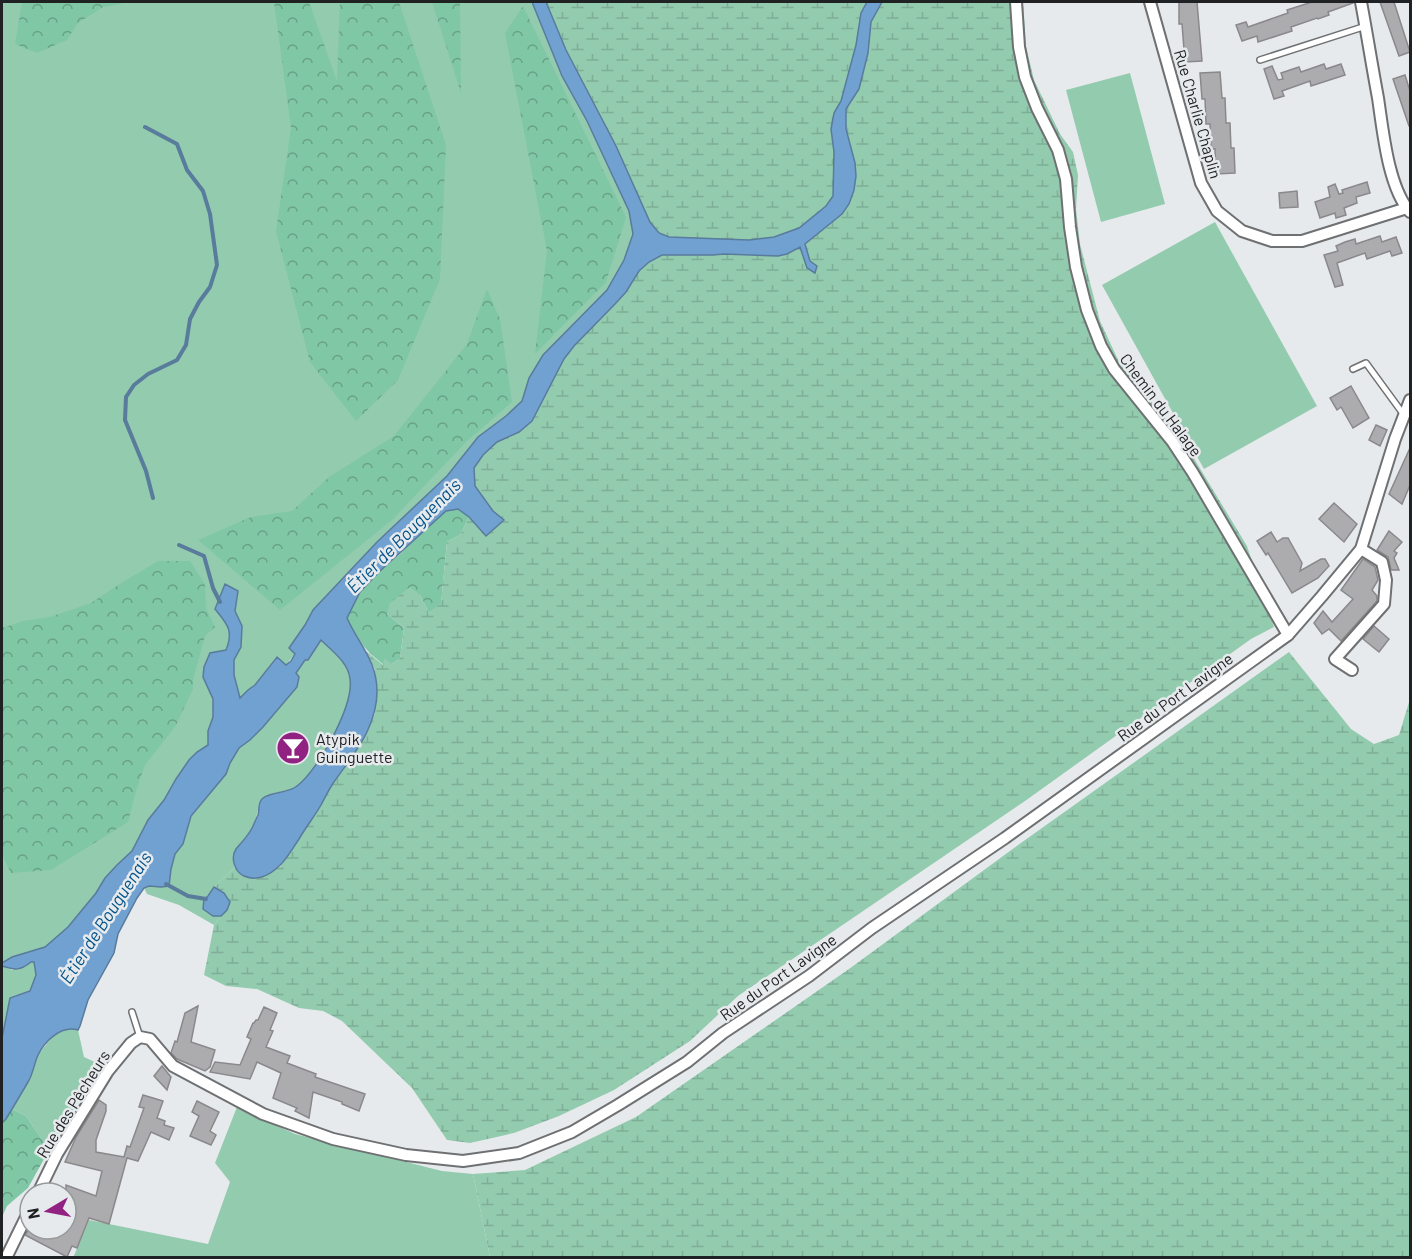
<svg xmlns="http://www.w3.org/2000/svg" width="1412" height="1259" font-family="Barlow,sans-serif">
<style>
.green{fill:#93cbaf}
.forest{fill:url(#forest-crowns)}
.wetland{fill:url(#wetland-marsh)}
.water{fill:#71a1d1;stroke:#597b9c;stroke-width:1.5}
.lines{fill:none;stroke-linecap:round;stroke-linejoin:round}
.stream{stroke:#597b9c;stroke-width:4}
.building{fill:#acabae;stroke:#8a888b;stroke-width:1.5}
.service-casing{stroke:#6e7072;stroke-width:8}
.minor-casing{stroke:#6e7072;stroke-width:14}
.service{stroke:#fff;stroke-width:5}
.minor{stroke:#fff;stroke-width:10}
.labels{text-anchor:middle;stroke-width:5;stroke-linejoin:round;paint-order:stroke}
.street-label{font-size:16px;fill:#202122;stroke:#e7eaec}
.poi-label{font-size:16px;fill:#202122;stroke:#e7eaec;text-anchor:start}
.water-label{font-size:18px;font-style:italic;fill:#00528c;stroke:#e7eaec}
</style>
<defs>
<pattern id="forest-crowns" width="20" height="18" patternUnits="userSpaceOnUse" patternTransform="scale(1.5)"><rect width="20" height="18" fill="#80c7a5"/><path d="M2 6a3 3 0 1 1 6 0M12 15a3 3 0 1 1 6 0" fill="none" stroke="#68a186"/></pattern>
<pattern id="wetland-marsh" width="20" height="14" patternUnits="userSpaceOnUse" patternTransform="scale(1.5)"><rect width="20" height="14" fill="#93cbaf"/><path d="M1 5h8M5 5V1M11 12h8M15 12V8" fill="none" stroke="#7eae96"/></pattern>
</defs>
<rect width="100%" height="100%" fill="#e7eaec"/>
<g class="green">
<path d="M 2,2 L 532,2 L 562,76 L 587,121 L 629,211 L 633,234 L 624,260 L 607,290 L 561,336 L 529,378 L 522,401 L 506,416 L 478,437 L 447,476 L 377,542 L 313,610 L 305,625 L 289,648 L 295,654 L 286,665 L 276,657 L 255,685 L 248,690 L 240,699 L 234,675 L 234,660 L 241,647 L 242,626 L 235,611 L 238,591 L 219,600 L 215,609 C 221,617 231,628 231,638 C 230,650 211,668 203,677 L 213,699 L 213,717 L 208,731 L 208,745 L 197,752 L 189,760 L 176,779 L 164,800 L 148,820 L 132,851 L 117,865 L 105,878 L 96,893 L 68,927 L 45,947 L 12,957 L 2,963 Z"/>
<polygon points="1130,73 1165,204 1101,222 1066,90"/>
<polygon points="1215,222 1317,406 1204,469 1102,285"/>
<path d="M 321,640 C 333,653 343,658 349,676 C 358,702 318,771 297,786 C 290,791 282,791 275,793 C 269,795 264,800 259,803 C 258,817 252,829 244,840 C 242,844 237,848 235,852 C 233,857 234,863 235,867 L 214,887 L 208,896 L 213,916 L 221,916 L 214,925 L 179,905 L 147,894 L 144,888 C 152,885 161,887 169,885 L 171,869 L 175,854 L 183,844 L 191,816 L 226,774 L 230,763 L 239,748 L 250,740 L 273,714 L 295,673 L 305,659 L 308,660 Z"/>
<polygon points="31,962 34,962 36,975 30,991 10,998 2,1038 2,966 12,970"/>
<polygon points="72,1028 78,1030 84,1057 101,1065 49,1150 26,1116 12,1109 30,1079 38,1055 53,1036 64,1030"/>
<polygon points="237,1107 295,1134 442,1171 473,1174 490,1257 73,1258 89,1220 208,1244 230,1182 215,1163"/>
</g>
<g class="forest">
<polygon points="22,2 130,2 103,7 78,23 67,40 37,53 15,44"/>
<polygon points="274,2 309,2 337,81 340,2 399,2 446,145 440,279 398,380 356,421 310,362 276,231 291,128"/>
<polygon points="432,2 460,2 461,93"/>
<polygon points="523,6 626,217 606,282 535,354 547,251 505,33"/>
<polygon points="487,289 500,319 512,402 467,441 392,520 280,610 198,540 251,517 292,511 329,477 394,436 467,344"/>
<path d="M 458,509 L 469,517 L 460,535 L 447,542 L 441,604 L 429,613 L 420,595 L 387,614 L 404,628 L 400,658 L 392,664 L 384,665 C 364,649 358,641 347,618 L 360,592 L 380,571 L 399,555 L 438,517 L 446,511 Z"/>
<polygon points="158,561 190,561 205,584 206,608 215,627 205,636 193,680 193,689 175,727 145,765 136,791 128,822 51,870 11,873 2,855 2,628 23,621 50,617 91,603 118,585"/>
<polygon points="12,1109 26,1116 49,1150 28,1188 7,1206 2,1217 2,1123 6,1119"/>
</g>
<g class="wetland">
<polygon points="546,2 1023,2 1026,46 1034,80 1060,134 1073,152 1078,175 1076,209 1080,244 1100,321 1120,364 1181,437 1247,546 1274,627 1251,639 1025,801 738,996 690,1041 614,1090 559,1116 514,1133 470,1143 447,1140 412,1088 342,1021 323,1011 299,1008 257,989 226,986 204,975 214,925 221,916 227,910 224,893 214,887 235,867 241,875 280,867 308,825 332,785 359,746 367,733 375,713 375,670 366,651 383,665 384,658 392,664 400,658 404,628 387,614 390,603 410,587 420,595 429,613 441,603 447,542 460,535 469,517 486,536 503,520 493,511 475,486 474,468 483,455 497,442 519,432 532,421 564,359 574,346 615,304 626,292 639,271 649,262 655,259 659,233 650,222 616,146 566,50"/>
<polygon points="1289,652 1351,729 1374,744 1399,735 1410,699 1410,1257 490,1257 473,1174 525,1170 636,1117 849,969 1014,848"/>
</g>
<g class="water">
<path d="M 532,2 L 546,2 L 566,50 L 616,146 L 650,222 L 659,233 L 669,237 L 749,240 L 774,237 L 799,228 L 826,206 L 833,196 L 834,152 L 831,129 L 834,113 L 841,101 L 856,45 L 861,13 L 867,2 L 882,2 L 871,22 L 868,53 L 859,89 L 846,109 L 846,129 L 855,163 L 856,176 L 854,190 L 849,204 L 842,214 L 805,244 L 810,261 L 817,266 L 815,273 L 807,268 L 800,247 L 787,254 L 778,256 L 724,254 L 713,255 L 662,255 L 649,262 L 639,271 L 626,292 L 615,304 L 574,346 L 564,359 L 532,421 L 519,432 L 497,442 L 483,455 L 474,468 L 475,486 L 493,511 L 504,520 L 486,536 L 469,517 L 458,509 L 446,511 L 380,571 L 360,592 L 347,618 C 359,645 377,660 377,692 C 377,706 373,719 367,732 C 358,751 344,767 332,785 C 328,791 325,798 321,805 C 314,817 306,827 299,839 C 292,849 286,861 277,868 C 268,876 256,881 244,876 C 235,872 230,858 236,849 C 242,842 248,836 252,828 C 254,824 256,819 258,815 C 260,809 257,803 263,798 C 273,791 287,794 297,786 C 318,770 354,706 350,679 C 348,662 332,651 321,640 L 308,660 L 305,660 L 296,673 L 299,677 L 297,687 L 263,727 L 250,740 L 239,748 L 230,763 L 226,774 L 191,816 L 183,844 L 175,854 L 171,869 L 169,886 L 161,887 L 149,886 L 144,888 L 137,898 L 118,934 L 114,953 L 88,1000 L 80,1026 L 78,1030 C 61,1025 45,1041 38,1055 C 34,1064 33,1074 28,1082 C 21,1094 14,1106 6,1119 L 2,1123 L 2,1038 L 10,998 L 30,991 L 36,975 L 34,962 L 31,962 C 20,971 15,970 2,966 L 2,963 L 12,957 L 45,947 L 68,927 L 96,893 L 105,878 L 117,865 L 132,851 L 148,820 L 164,800 L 176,779 L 189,760 L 197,752 L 208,745 L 208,731 L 213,717 L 213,699 L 203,677 L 204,667 L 210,653 L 226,650 C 234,630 227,624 215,609 L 225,584 L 238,591 L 235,611 L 242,626 L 241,647 L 234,660 L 234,675 L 240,698 L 248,690 L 255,685 L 277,657 L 286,665 L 291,661 L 295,654 L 289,648 L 305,625 L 313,610 L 377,542 L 447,476 L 478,437 L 506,416 L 522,401 L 529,378 L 543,355 L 607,290 L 624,260 L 633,234 L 629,211 L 587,121 L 562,76 Z"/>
<polygon points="214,887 224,893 230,902 227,910 221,916 213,916 203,909 204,899 208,896"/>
</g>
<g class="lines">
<g class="stream">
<polyline points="145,127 177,144 187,170 203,191 210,214 217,265 210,287 199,302 190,319 186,345 177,360 148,374 134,385 126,397 125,420 146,471 153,498"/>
<polyline points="179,545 204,556 213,588 220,602"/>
<polyline points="166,884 188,896 206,899"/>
</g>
</g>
<g class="building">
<polygon points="1179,2 1197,2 1202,61 1185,62 1182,24 1179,24"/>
<polygon points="1312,2 1353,2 1353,3 1328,12 1329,15 1318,19 1317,18 1291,27 1292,31 1258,42 1257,36 1242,41 1236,25 1246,22 1248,27 1288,13 1287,10"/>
<polygon points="1380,2 1394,2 1410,52 1399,56"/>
<polygon points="1324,64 1326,69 1341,64 1345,75 1311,86 1310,81 1282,91 1284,96 1274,99 1264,69 1272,66 1278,80 1283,79 1281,73 1299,67 1301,72"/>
<polygon points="1220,72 1222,98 1225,98 1226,123 1230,123 1231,148 1234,148 1235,173 1216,174 1215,149 1211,149 1210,124 1206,124 1205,99 1202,99 1200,73"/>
<polygon points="1405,75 1410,91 1410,126 1409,126 1393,79"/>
<polygon points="1367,182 1370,193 1356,197 1357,203 1344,208 1346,215 1336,218 1335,213 1320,218 1315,202 1330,197 1328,187 1335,184 1339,194 1343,193 1342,190"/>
<polygon points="1297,191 1298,207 1280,208 1279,193"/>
<polygon points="1380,236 1382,242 1396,237 1402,253 1392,256 1390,251 1367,259 1365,253 1337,263 1343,285 1335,287 1324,255 1338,251 1336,246 1345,242 1355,239 1356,244"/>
<polygon points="1351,386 1369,418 1353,428 1341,407 1337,410 1330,398"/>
<polygon points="1376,425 1387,430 1380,446 1369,440"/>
<polygon points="1410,448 1410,485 1402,504 1389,494"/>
<polygon points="1334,503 1357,524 1344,542 1319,519"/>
<polygon points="1389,531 1402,542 1394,551 1397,553 1394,558 1399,570 1391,570 1388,557 1377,550"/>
<polygon points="1271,532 1277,542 1283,538 1288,538 1302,563 1300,571 1321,559 1325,559 1329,566 1318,578 1292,593 1268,553 1266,555 1257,541"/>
<polygon points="1363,559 1375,567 1378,580 1372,590 1377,596 1377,601 1341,641 1329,629 1322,634 1314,623 1323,611 1332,622 1353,599 1341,590"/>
<polygon points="1374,626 1389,639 1379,652 1363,639"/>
<polygon points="198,1006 191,1042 215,1050 210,1067 205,1071 177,1059 171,1053 175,1041 177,1042 185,1013"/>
<polygon points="264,1007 277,1013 270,1030 273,1031 266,1047 290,1056 287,1063 316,1074 315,1077 365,1094 359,1111 342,1104 342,1102 313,1092 309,1118 295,1111 297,1108 273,1098 281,1073 257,1062 250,1079 210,1072 215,1062 240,1065 251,1039 247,1037 253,1023 254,1023 256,1020 258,1020"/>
<polygon points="162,1066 171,1077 167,1090 154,1076"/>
<polygon points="143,1095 163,1101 157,1118 165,1121 164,1125 174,1128 169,1140 151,1132 138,1161 127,1158 109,1224 89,1218 77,1248 72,1246 67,1257 25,1235 29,1229 66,1229 66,1185 96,1196 102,1171 65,1162 76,1137 99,1100 106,1105 106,1111 96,1140 96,1152 124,1157 127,1146 130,1147 144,1108 139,1107"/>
<polygon points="197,1101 219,1112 210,1131 216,1135 211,1145 190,1136 199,1116 192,1112"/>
</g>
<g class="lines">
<defs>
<g id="service">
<polyline points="1260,60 1366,26"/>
<polyline points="1353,369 1366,363 1404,415"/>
<polyline points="132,1012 140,1037"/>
</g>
<g id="minor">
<polyline points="1016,2 1019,47 1025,77 1037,108 1058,150 1066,179 1070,227 1076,267 1087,310 1101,346 1114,369 1172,441 1193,473 1288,635"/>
<polyline points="1150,2 1201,183 1217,211 1242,231 1272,241 1302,241 1407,208"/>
<path d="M 1361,2 C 1367,34 1372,66 1378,98 C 1383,131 1388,187 1410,212"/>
<polyline points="1352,670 1335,659 1384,604 1386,580 1382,562 1361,549"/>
<polyline points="38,1193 57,1154 108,1071 131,1043 140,1037 150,1039 173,1066 263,1114 333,1139 406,1155 463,1161 519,1153 572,1132 618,1105 687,1062 723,1033 809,976 872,928 1005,838 1288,635 1322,596 1361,549 1395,439 1410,400"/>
<polyline points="6,1258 30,1209"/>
</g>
</defs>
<use href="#service" class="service-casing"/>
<use href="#minor" class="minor-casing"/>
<use href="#service" class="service"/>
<use href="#minor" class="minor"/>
</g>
<defs>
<symbol id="bar-disc" viewBox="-11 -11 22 22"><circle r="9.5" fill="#922282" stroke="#e7eaec"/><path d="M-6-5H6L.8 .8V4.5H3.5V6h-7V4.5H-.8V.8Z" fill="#fff"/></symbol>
</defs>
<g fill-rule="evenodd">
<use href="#bar-disc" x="274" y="729" width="38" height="38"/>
</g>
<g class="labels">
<g class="street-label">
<text transform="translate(1198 114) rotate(74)" y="6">Rue Charlie Chaplin</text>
<text transform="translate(1161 405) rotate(53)" y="6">Chemin du Halage</text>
<text transform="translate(1175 697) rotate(-36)" y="6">Rue du Port Lavigne</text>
<text transform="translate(778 977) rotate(-35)" y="6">Rue du Port Lavigne</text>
<text transform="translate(73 1104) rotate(-58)" y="6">Rue des Pêcheurs</text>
</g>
<g class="poi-label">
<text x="316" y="745">Atypik<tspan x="316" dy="18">Guinguette</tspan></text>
</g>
<g class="water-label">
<text transform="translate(404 536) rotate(-45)" y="6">Étier de Bouguenais</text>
<text transform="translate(106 918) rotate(-57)" y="6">Étier de Bouguenais</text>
</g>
</g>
<rect width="1412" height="1259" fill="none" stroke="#202122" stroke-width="6"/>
<g transform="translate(48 1211) rotate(260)"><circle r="28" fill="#e7eaec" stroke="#979a9b" stroke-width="1.5"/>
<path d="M0-4.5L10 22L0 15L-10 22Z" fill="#922282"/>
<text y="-9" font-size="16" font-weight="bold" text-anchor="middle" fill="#202122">N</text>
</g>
</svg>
